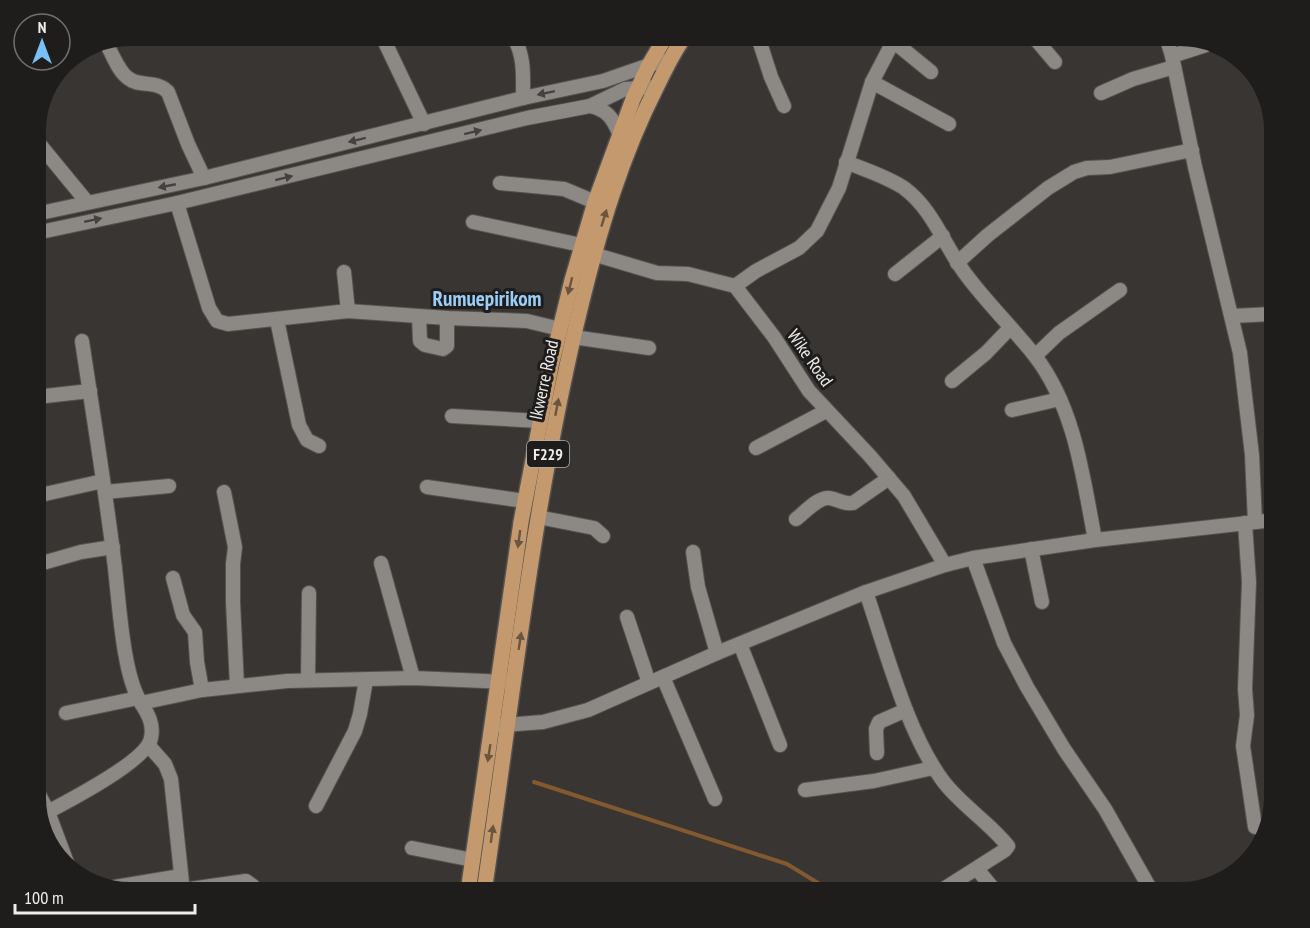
<svg xmlns="http://www.w3.org/2000/svg" width="1310" height="928" font-family="'PT Sans Narrow',sans-serif">
<style>
.lines{fill:none;stroke-linecap:round;stroke-linejoin:round}
.stream{stroke:#83592f;stroke-width:4}
.minor-casing{stroke:#555250;stroke-width:16}
.major-casing{stroke:#555250;stroke-width:18}
.minor{stroke:#8c8884;stroke-width:14}
.major{stroke:#c4996d;stroke-width:15}
.oneway{fill:#444240}
.oneway2{fill:#695540}
.labels{text-anchor:middle;stroke-width:6;stroke-linejoin:round;paint-order:stroke}
.shield{fill:#1e1d1b;stroke:#b0afad;stroke-width:1.5}
.shield-label{font-size:16px;font-weight:bold;fill:#efedeb}
.street-label{font-size:18px;fill:#efedeb;stroke:#1e1d1b}
.quarter-label{font-size:21px;font-weight:bold;fill:#9acdf8;stroke:#1e1d1b}
</style>
<rect width="100%" height="100%" fill="#383532"/>
<g class="lines">
<polyline class="stream" points="534,782 787,864 823,886 829,892"/>
<defs>
<g id="minor">
<polyline points="382,36 424,124"/>
<path d="M 513,36 C 525,56 523,76 523,98"/>
<polyline points="754,36 760,43 771,77 784,106"/>
<polyline points="1033,36 1055,62"/>
<polyline points="1166,36 1172,56 1195,167 1240,353 1252,455 1255,522"/>
<polyline points="893,41 931,72"/>
<path d="M 107,45 C 113,55 118,71 128,78 C 140,88 155,79 168,92 L 188,144 L 204,178"/>
<polyline points="1172,56 1206,45"/>
<polyline points="872,82 949,124"/>
<polyline points="1101,93 1133,79 1174,67"/>
<path d="M 590,106 C 607,110 612,117 619,133"/>
<polyline points="36,140 87,202"/>
<path d="M 846,162 C 865,170 886,176 904,188 C 934,210 945,248 967,276 C 988,304 1013,328 1035,356 C 1075,408 1083,477 1095,540"/>
<polyline points="500,183 564,189 595,202"/>
<polyline points="177,203 209,308 217,321 228,324 348,311 447,318 527,321 560,329"/>
<polyline points="36,214 204,178 523,98 603,81 649,65 670,60"/>
<polyline points="473,222 581,245"/>
<polyline points="36,233 177,203 527,118 590,106 625,89 656,87"/>
<polyline points="593,254 657,273 688,274 735,286 774,337 809,391 870,456 904,496 945,565"/>
<polyline points="957,263 988,235 1048,188 1074,172 1087,168 1110,167 1192,150"/>
<polyline points="344,272 348,311"/>
<polyline points="895,274 943,236"/>
<polyline points="735,286 756,271 799,248 817,231 839,188 872,82 896,36"/>
<polyline points="419,316 420,341 425,345 443,349 447,346 447,318"/>
<polyline points="1232,316 1274,314"/>
<polyline points="277,320 299,425 307,440 319,446"/>
<polyline points="573,337 649,348"/>
<path d="M 82,341 C 93,414 105,487 114,560 C 119,597 122,674 141,703"/>
<polyline points="1035,356 1059,333 1120,290"/>
<polyline points="952,381 986,353 1010,328"/>
<polyline points="36,397 90,391"/>
<polyline points="1012,410 1060,399"/>
<polyline points="452,416 540,421"/>
<polyline points="756,448 826,411"/>
<polyline points="427,487 525,501"/>
<polyline points="105,492 169,486"/>
<polyline points="224,492 235,547 233,564 233,602 237,686"/>
<polyline points="36,496 103,481"/>
<polyline points="538,517 594,528 603,536"/>
<path d="M 796,519 C 804,513 818,497 829,498 C 838,499 844,505 853,503 L 889,478"/>
<polyline points="1245,523 1249,582 1245,689 1247,715 1243,746 1255,827"/>
<polyline points="1031,549 1042,602"/>
<polyline points="693,552 698,587 717,653"/>
<polyline points="973,558 1004,643 1027,687 1064,749 1105,809 1152,892"/>
<polyline points="46,562 81,552 113,547"/>
<polyline points="381,563 413,678"/>
<polyline points="173,578 183,615 195,632 197,662 202,690"/>
<path d="M 866,592 C 886,650 907,733 943,781 C 961,805 989,822 1008,846 L 1005,850 L 939,892"/>
<polyline points="627,617 649,683"/>
<polyline points="740,644 780,745"/>
<polyline points="663,677 715,799"/>
<polyline points="308,680 309,593"/>
<polyline points="66,713 138,698"/>
<polyline points="493,726 543,722 588,710 717,653 866,592 945,565 973,558 1095,540 1274,520"/>
<polyline points="149,746 165,764 171,779 183,892"/>
<polyline points="877,753 876,729 879,722 906,710"/>
<polyline points="36,789 48,812 69,868"/>
<polyline points="805,790 874,781 933,768"/>
<polyline points="316,806 355,731 360,714 366,680"/>
<path d="M 40,816 C 63,804 147,761 151,738 C 154,724 148,714 141,703 L 202,690 L 287,681 L 413,678 L 508,682"/>
<polyline points="412,848 473,860"/>
<polyline points="977,869 996,892"/>
<polyline points="115,887 181,876"/>
<polyline points="183,890 246,881 253,886"/>
</g>
<g id="major">
<polyline points="468,892 521,522 551,366 572,280 595,202 633,99 649,65 666,36"/>
<path d="M 484,892 C 513,695 534,495 582,301 C 600,228 622,155 656,88 C 665,70 673,52 685,36"/>
</g>
</defs>
<use href="#minor" class="minor-casing"/>
<use href="#major" class="major-casing"/>
<use href="#minor" class="minor"/>
<use href="#major" class="major"/>
</g>
<defs><path id="oneway-solid" d="M-6-.8H1V-3.2L6.5 0L1 3.2V.8H-6Z" transform="scale(1.5)"/></defs>
<g class="oneway">
<use href="#oneway-solid" transform="translate(546 93) rotate(168)"/>
<use href="#oneway-solid" transform="translate(473 132) rotate(-14)"/>
<use href="#oneway-solid" transform="translate(357 140) rotate(166)"/>
<use href="#oneway-solid" transform="translate(284 178) rotate(-14)"/>
<use href="#oneway-solid" transform="translate(167 186) rotate(169)"/>
<use href="#oneway-solid" transform="translate(93 220) rotate(-12)"/>
</g>
<g class="oneway2">
<use href="#oneway-solid" transform="translate(604 218) rotate(-73)"/>
<use href="#oneway-solid" transform="translate(570 286) rotate(104)"/>
<use href="#oneway-solid" transform="translate(557 407) rotate(-79)"/>
<use href="#oneway-solid" transform="translate(519 539) rotate(98)"/>
<use href="#oneway-solid" transform="translate(520 641) rotate(-81)"/>
<use href="#oneway-solid" transform="translate(489 753) rotate(99)"/>
<use href="#oneway-solid" transform="translate(492 834) rotate(-82)"/>
</g>
<g class="labels">
<rect class="shield" x="527" y="441" width="42" height="26" rx="4.5"/>
<g class="shield-label">
<text x="548" y="460">F229</text>
</g>
<g class="street-label">
<text transform="translate(810 358) rotate(55)" y="6">Wike Road</text>
<text transform="translate(544 380) rotate(-78)" y="6">Ikwerre Road</text>
</g>
<g class="quarter-label">
<text x="487" y="306">Rumuepirikom</text>
</g>
</g>
<path d="M0 0H1310V928H0ZM130 46H1180A84 84 0 0 1 1264 130V798A84 84 0 0 1 1180 882H130A84 84 0 0 1 46 798V130A84 84 0 0 1 130 46Z" fill="#1e1d1b" fill-rule="evenodd"/>
<g transform="translate(42 42)"><circle r="28" fill="#1e1d1b" stroke="#72706e" stroke-width="1.5"/>
<path d="M0-4.5L10 22L0 15L-10 22Z" fill="#79bff8"/>
<text y="-9" font-size="16" font-weight="bold" text-anchor="middle" fill="#efedeb">N</text>
</g>
<path d="M15 904v9h180v-9" fill="none" stroke="#efedeb" stroke-width="3"/>
<text x="24" y="904" font-size="18" fill="#efedeb" stroke="#1e1d1b" stroke-width="4.5" paint-order="stroke">100 m</text>
</svg>
